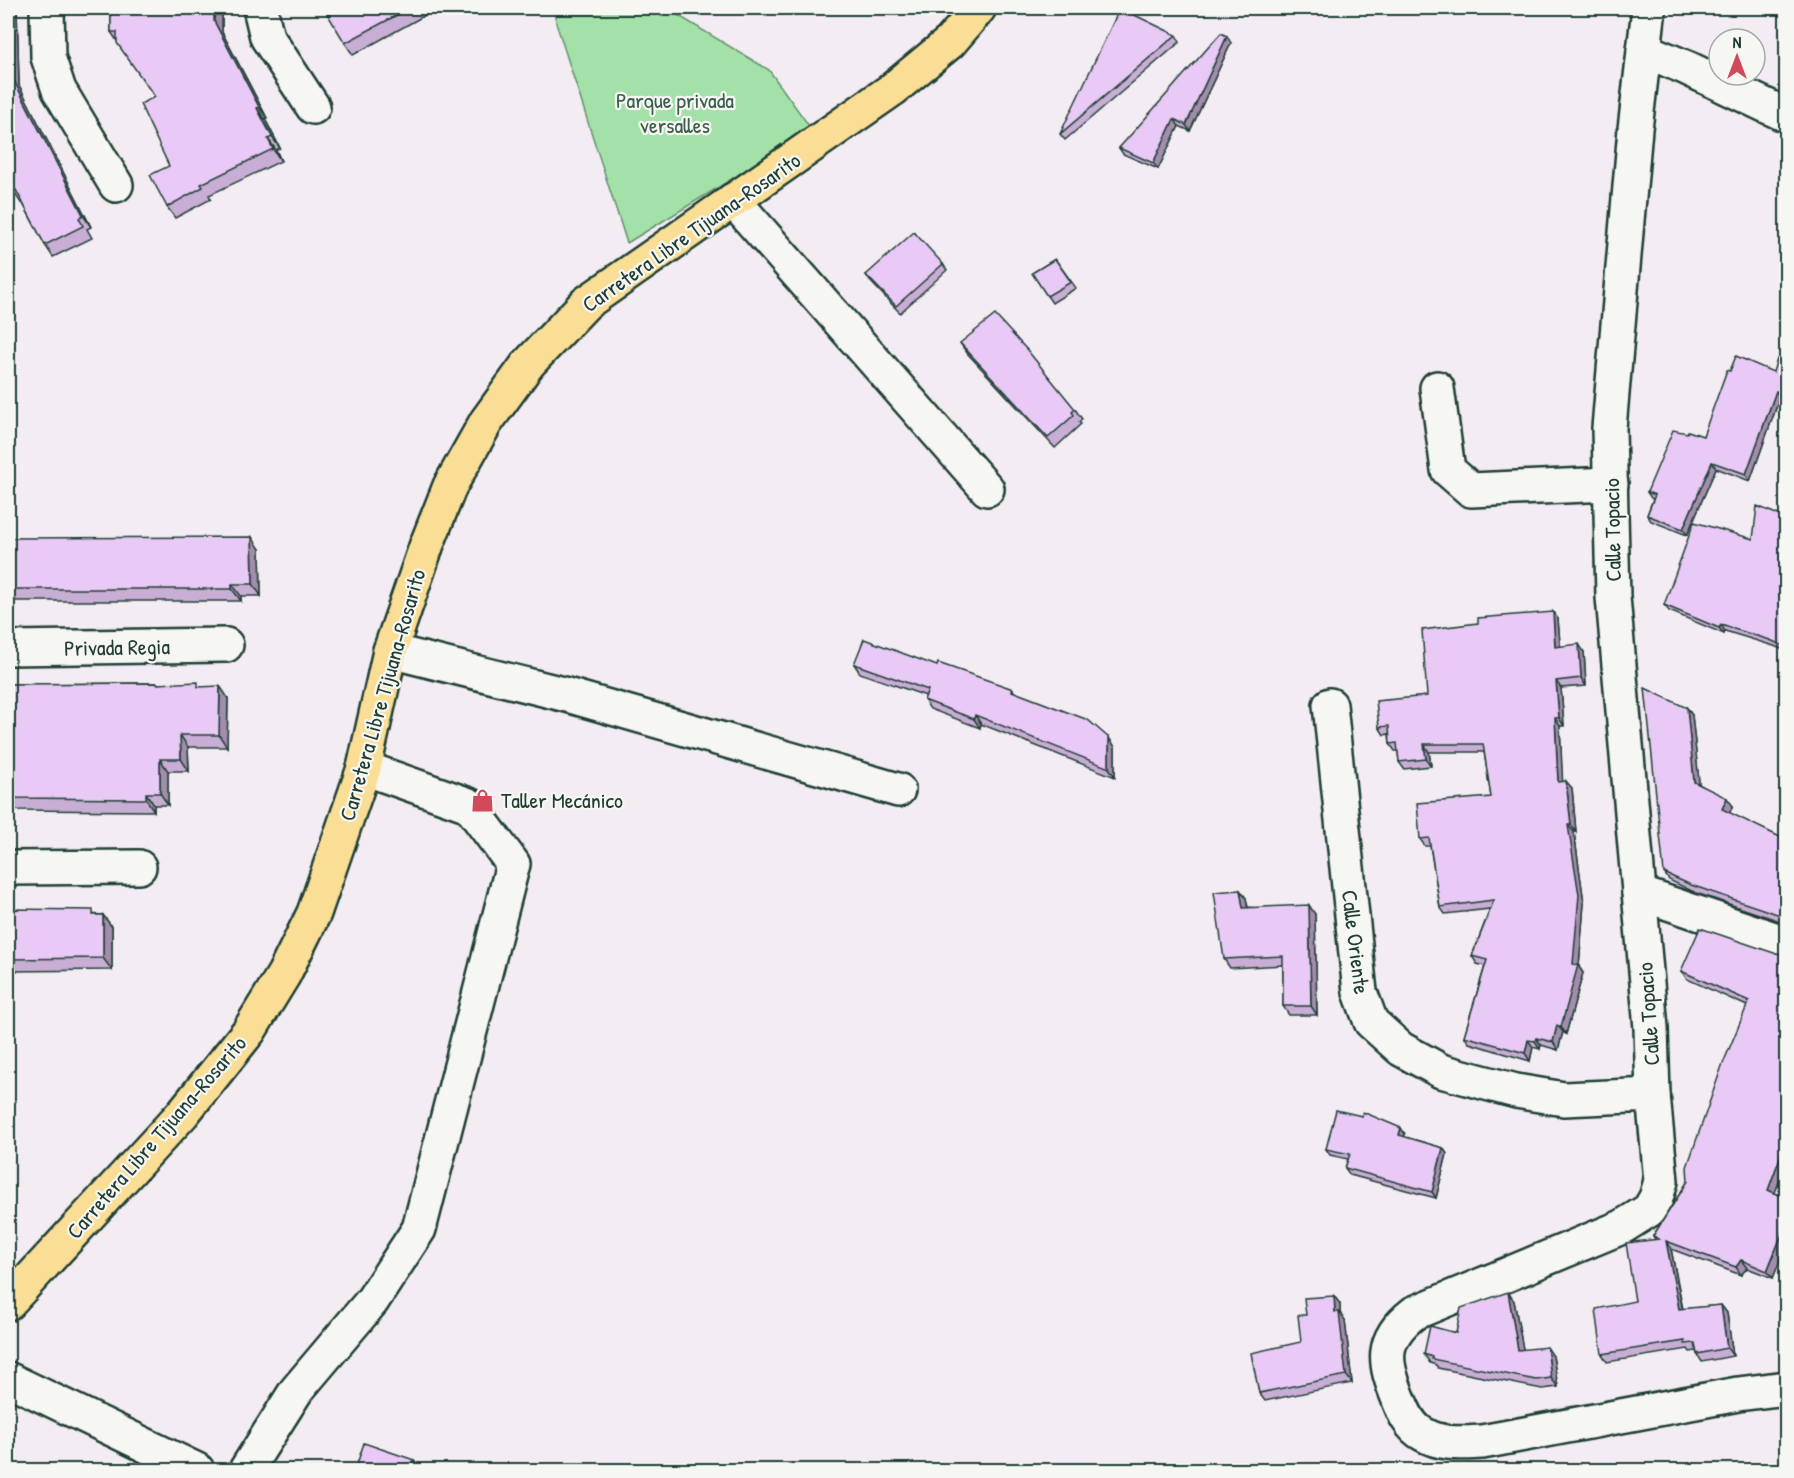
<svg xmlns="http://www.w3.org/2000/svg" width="1794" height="1478" font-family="'Patrick Hand',sans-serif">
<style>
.green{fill:#a4e1a8;stroke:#628f6e;stroke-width:1.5}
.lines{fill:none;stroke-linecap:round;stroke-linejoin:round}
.minor-casing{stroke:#1f3d34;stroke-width:38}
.major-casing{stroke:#1f3d34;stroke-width:38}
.minor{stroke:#f6f6f2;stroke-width:33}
.major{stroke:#fbde96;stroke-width:33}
.wall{fill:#c8add4;stroke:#1f3d34;stroke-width:1.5}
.shaded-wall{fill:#a38dac;stroke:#1f3d34;stroke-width:1.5}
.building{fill:#e9c9f6;stroke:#1f3d34;stroke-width:1.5}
.labels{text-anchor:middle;stroke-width:4.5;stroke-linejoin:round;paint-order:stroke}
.park-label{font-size:22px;fill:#3a5e4b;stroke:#f6f6f2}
.street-label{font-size:22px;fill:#1f3d34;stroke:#f6f6f2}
.poi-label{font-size:22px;fill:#1f3d34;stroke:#f6f6f2;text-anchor:start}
</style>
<rect width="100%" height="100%" fill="#f3edf3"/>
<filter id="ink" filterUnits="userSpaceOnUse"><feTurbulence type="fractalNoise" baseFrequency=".0167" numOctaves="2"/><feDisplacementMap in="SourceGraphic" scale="12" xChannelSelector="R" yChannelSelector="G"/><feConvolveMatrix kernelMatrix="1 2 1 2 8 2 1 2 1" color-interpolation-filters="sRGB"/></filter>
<g filter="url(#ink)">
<polygon class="green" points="556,8 666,8 769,70 812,130 627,243 556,23"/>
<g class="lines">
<defs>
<g id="minor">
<polyline points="47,8 48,57 59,90 116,185"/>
<polyline points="260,8 267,37 313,107"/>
<path d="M 1649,8 L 1635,129 L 1609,428 L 1613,597 L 1651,1028 L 1653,1095 L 1661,1181 L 1656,1198 L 1649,1210 L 1622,1227 L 1414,1313 C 1379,1340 1384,1363 1399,1400 C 1404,1413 1410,1427 1423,1434 C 1441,1445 1462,1443 1482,1442 L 1738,1394 L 1786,1388"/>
<polyline points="1644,50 1687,68 1786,115"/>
<polyline points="733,200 987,489"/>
<polyline points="1437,388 1448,470 1471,490 1611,484"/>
<polyline points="8,648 226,645"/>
<polyline points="390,651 567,695 898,790"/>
<polyline points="1330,705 1360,992 1371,1022 1401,1049 1441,1071 1516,1091 1564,1099 1653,1095"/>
<polyline points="8,868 139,867"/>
<polyline points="1639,893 1786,943"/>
<polyline points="8,1379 197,1470"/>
<polyline points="246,1470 296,1391 372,1301 419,1229 513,864 469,805 364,768"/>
</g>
<polyline id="major" points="8,1303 183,1113 249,1031 284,974 314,913 364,768 390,651 427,544 450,486 486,422 528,364 586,303 893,89 950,42 979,8"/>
</defs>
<use href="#minor" class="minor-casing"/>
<use href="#major" class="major-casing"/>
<use href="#minor" class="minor"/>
<use href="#major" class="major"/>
</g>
<g class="wall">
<polygon points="8,8 17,8 19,85 91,227 87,229 92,238 53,257 45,245 22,202 21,203 13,191"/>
<polygon points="111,8 222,8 222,32 267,118 265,119 280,148 276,150 281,161 209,195 211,199 175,218 167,207 169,166 155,97 111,32"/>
<polygon points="342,8 438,8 353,55 345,43"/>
<polygon points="1176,35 1180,42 1065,140 1060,134"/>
<polygon points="1231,43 1190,131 1179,126 1158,169 1123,154 1119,148"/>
<polygon points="1055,259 1076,288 1052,303 1032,273"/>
<polygon points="943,264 947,270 900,313 870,281 866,275"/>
<polygon points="960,343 1075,409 1082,419 1079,422 1081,424 1055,448 967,353"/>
<polygon points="1786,362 1786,399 1780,397 1750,481 1716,468 1687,535 1651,521 1647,515 1653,499 1651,498 1647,492 1703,436 1730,371 1773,372"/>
<polygon points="1786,518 1786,651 1774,646 1725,631 1724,634 1669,611 1664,605 1753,539"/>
<polygon points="8,538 260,549 261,596 241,596 241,601 8,601"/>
<polygon points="1558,619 1560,646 1584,652 1586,686 1561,688 1564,726 1560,726 1562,781 1572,788 1576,832 1574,832 1584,903 1579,967 1583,973 1566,1034 1563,1032 1558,1050 1541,1045 1540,1049 1533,1047 1530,1061 1469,1043 1464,1036 1485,966 1477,964 1472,956 1490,909 1445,914 1440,907 1430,846 1425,846 1420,839 1491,797 1484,752 1429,752 1431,766 1404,769 1399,762 1398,751 1395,751 1390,744 1389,734 1384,735 1379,727 1427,696"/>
<polygon points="854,664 937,666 1013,689 1014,692 1109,738 1115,747 1115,777 981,724 980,728 930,709 924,700 926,696 860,673"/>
<polygon points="157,683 159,684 201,687 228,698 227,747 188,747 189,771 168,771 168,805 154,805 154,811 8,810 8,684"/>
<polygon points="1687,708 1692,715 1699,784 1733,806 1729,813 1786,840 1786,923 1696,893 1669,880 1664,873"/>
<polygon points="1240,890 1246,898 1248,907 1315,914 1317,1015 1289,1015 1283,1006 1283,965 1230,968 1224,959"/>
<polygon points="8,909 103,915 112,927 112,970 8,971 8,972"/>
<polygon points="1774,953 1784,954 1775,1193 1786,1198 1786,1245 1773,1278 1747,1268 1741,1275 1671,1249 1683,1309 1721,1305 1727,1313 1733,1356 1702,1362 1697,1354 1696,1351 1690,1352 1688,1349 1607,1362 1602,1354 1635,1301 1655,1239 1653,1236 1688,1181 1747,1006 1687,979 1681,971"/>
<polygon points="1405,1134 1404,1137 1443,1148 1447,1154 1436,1198 1350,1175 1345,1168 1348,1159 1330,1155 1326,1149"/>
<polygon points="1334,1296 1340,1304 1340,1313 1345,1320 1352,1383 1265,1401 1259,1393 1301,1342 1306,1315"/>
<polygon points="1514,1301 1523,1350 1553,1356 1558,1387 1542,1389 1438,1368 1436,1365 1430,1363 1424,1354 1456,1333"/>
</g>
<g class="shaded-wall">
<polygon points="9,8 17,8 19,85 91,227 83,215 10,73"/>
<polygon points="214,8 222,8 222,32 267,118 259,107 214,21"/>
<polygon points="1227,36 1231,43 1190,131 1186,125"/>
<polygon points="257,108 265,119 280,148 272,137"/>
<polygon points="1174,119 1179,126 1158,169 1153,163"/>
<polygon points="268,139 276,150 281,161 273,149"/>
<polygon points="1776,391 1780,397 1750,481 1746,474"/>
<polygon points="1712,462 1716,468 1687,535 1683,529"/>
<polygon points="252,537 260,549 261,596 253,584"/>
<polygon points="232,584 241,596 241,601 232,589"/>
<polygon points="1553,612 1558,619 1561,654 1555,647"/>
<polygon points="1721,625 1725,631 1724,634 1719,628"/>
<polygon points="1579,644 1584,652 1586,686 1581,678"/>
<polygon points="1556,681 1561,688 1564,726 1559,718"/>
<polygon points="220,686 228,698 227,747 219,735"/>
<polygon points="1687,708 1692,715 1700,790 1694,782"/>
<polygon points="975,715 981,724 980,728 974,719"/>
<polygon points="1555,718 1560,726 1563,789 1558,782"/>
<polygon points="180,735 188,747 189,771 181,759"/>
<polygon points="1109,738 1115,747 1115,777 1109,768"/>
<polygon points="1424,744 1429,752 1431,766 1426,759"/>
<polygon points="160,759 168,771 168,805 160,793"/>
<polygon points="1566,781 1572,788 1576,832 1571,825"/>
<polygon points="146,793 154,805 154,811 146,799"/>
<polygon points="1727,798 1733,806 1727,817 1722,809"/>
<polygon points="1568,825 1574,832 1584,903 1579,967 1583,973 1566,1034 1561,1027 1573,964"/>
<polygon points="1240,890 1246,898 1249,917 1243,908"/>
<polygon points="1309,905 1315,914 1317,1015 1311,1006"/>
<polygon points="103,915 112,927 112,970 103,958"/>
<polygon points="1557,1025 1563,1032 1558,1050 1553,1042"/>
<polygon points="1536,1038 1541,1045 1540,1049 1535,1041"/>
<polygon points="1528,1040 1533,1047 1530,1061 1525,1053"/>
<polygon points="1401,1128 1405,1134 1403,1142 1399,1135"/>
<polygon points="1786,1141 1786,1163 1773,1198 1768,1190"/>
<polygon points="1443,1148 1447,1154 1436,1198 1432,1192"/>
<polygon points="1786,1224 1786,1245 1773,1278 1767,1271"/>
<polygon points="1666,1241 1671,1249 1684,1317 1679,1309"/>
<polygon points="1741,1260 1747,1268 1741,1275 1736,1267"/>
<polygon points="1508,1292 1514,1301 1525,1359 1518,1350"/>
<polygon points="1334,1296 1340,1304 1340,1313 1345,1320 1352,1383 1346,1375 1335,1312"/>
<polygon points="1721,1305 1727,1313 1733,1356 1727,1348"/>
<polygon points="1547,1347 1553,1356 1558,1387 1551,1378"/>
<polygon points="414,1460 418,1467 417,1470 410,1470"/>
</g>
<g class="building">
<polygon points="8,8 9,8 10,73 83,215 79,218 83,226 45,245 16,190 13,191 8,180"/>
<polygon points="111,8 214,8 214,21 259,107 257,108 272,137 268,139 273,149 201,184 203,187 167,207 150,175 169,166 140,104 155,97 117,43 117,32 111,32"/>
<polygon points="342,8 410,8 345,43 328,15"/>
<polygon points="1120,8 1176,35 1060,134"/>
<polygon points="1221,33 1227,36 1186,125 1174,119 1153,163 1119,148"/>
<polygon points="914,232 943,264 896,306 866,275"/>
<polygon points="1055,259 1071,282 1047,296 1032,273"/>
<polygon points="995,315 1028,351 1075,409 1072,412 1074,415 1048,438 960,343"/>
<polygon points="1736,356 1773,372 1777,359 1786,362 1786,395 1776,391 1746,474 1712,462 1683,529 1647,515 1655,495 1647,492 1673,430 1687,433 1688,431 1703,436 1727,370 1730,371"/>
<polygon points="1757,506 1786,518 1786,647 1770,640 1721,625 1719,628 1664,605 1694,522 1753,539"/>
<polygon points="252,537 253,584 232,584 232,589 8,589 8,538"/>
<polygon points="1553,612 1555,647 1579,644 1581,678 1556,681 1559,718 1555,718 1558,782 1566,781 1571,825 1568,825 1579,895 1573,964 1578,965 1561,1027 1557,1025 1553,1042 1536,1038 1535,1041 1528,1040 1525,1053 1464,1036 1487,960 1472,956 1494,900 1440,907 1429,838 1420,839 1417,803 1491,797 1483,744 1424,744 1426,759 1399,762 1397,743 1390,744 1389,726 1379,727 1376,701 1427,696 1422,630 1478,623 1478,618"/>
<polygon points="864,639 937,666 938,663 1013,689 1012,691 1088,720 1109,738 1109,768 975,715 974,719 924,700 928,690 854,664"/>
<polygon points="198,682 198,687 220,686 219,735 180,735 181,759 160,759 160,793 146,793 146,799 8,798 8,684 157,683 157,684"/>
<polygon points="1645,688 1687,708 1694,782 1727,798 1722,809 1786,840 1786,917 1691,885 1664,873"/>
<polygon points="1240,890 1243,908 1309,905 1311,1006 1283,1006 1283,956 1224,959 1214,892"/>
<polygon points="8,909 93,910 93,915 103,915 103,958 8,959"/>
<polygon points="1700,928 1774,953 1784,954 1786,952 1786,1141 1768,1190 1786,1198 1786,1224 1767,1271 1741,1260 1736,1267 1666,1241 1679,1309 1721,1305 1727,1348 1697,1354 1695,1343 1685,1344 1685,1341 1602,1354 1596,1309 1635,1301 1626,1243 1659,1239 1653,1236 1688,1181 1687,1167 1722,1066 1749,1001 1681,971"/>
<polygon points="1336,1110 1362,1116 1363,1112 1401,1128 1399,1135 1443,1148 1432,1192 1345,1168 1350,1154 1326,1149"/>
<polygon points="1508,1292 1518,1350 1547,1347 1551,1378 1536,1380 1432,1359 1432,1357 1424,1354 1430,1326 1456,1333 1461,1308"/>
<polygon points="1334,1296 1335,1312 1339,1312 1346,1375 1259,1393 1251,1353 1301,1342 1298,1315 1306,1315 1304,1298"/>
<polygon points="364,1443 414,1460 410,1470 355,1470"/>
<polygon points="1560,1467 1561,1470 1535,1470"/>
</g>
</g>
<defs>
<symbol id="shop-bare" viewBox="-9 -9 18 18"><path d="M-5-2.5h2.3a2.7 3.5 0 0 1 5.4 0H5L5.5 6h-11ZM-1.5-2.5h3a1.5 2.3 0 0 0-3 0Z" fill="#d1495b" stroke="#f6f6f2" stroke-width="2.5" paint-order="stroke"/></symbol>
</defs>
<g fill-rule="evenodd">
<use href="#shop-bare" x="466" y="784" width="33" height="33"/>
</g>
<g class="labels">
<g class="park-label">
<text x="675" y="108">Parque privada<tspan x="675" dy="25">versalles</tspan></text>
</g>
<g class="street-label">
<text transform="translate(691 232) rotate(-35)" y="8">Carretera Libre Tijuana-Rosarito</text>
<text transform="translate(1612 530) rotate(-91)" y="8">Calle Topacio</text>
<text transform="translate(117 647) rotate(-1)" y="8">Privada Regia</text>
<text transform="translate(382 695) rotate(-74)" y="8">Carretera Libre Tijuana-Rosarito</text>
<text transform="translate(1356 942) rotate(83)" y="8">Calle Oriente</text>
<text transform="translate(1648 1014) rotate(-94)" y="8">Calle Topacio</text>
<text transform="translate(156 1137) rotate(-49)" y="8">Carretera Libre Tijuana-Rosarito</text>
</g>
<g class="poi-label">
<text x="501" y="808">Taller Mecánico</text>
</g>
</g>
<rect width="1794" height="1478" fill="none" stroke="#f6f6f2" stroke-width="30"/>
<rect x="15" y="15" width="1764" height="1448" fill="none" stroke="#1f3d34" stroke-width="2" filter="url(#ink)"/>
<g transform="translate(1737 57)"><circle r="28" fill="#f6f6f2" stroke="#a0aca6" stroke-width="1.5"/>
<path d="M0-4.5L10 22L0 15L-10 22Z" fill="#d1495b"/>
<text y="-9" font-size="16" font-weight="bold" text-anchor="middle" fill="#1f3d34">N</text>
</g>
</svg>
